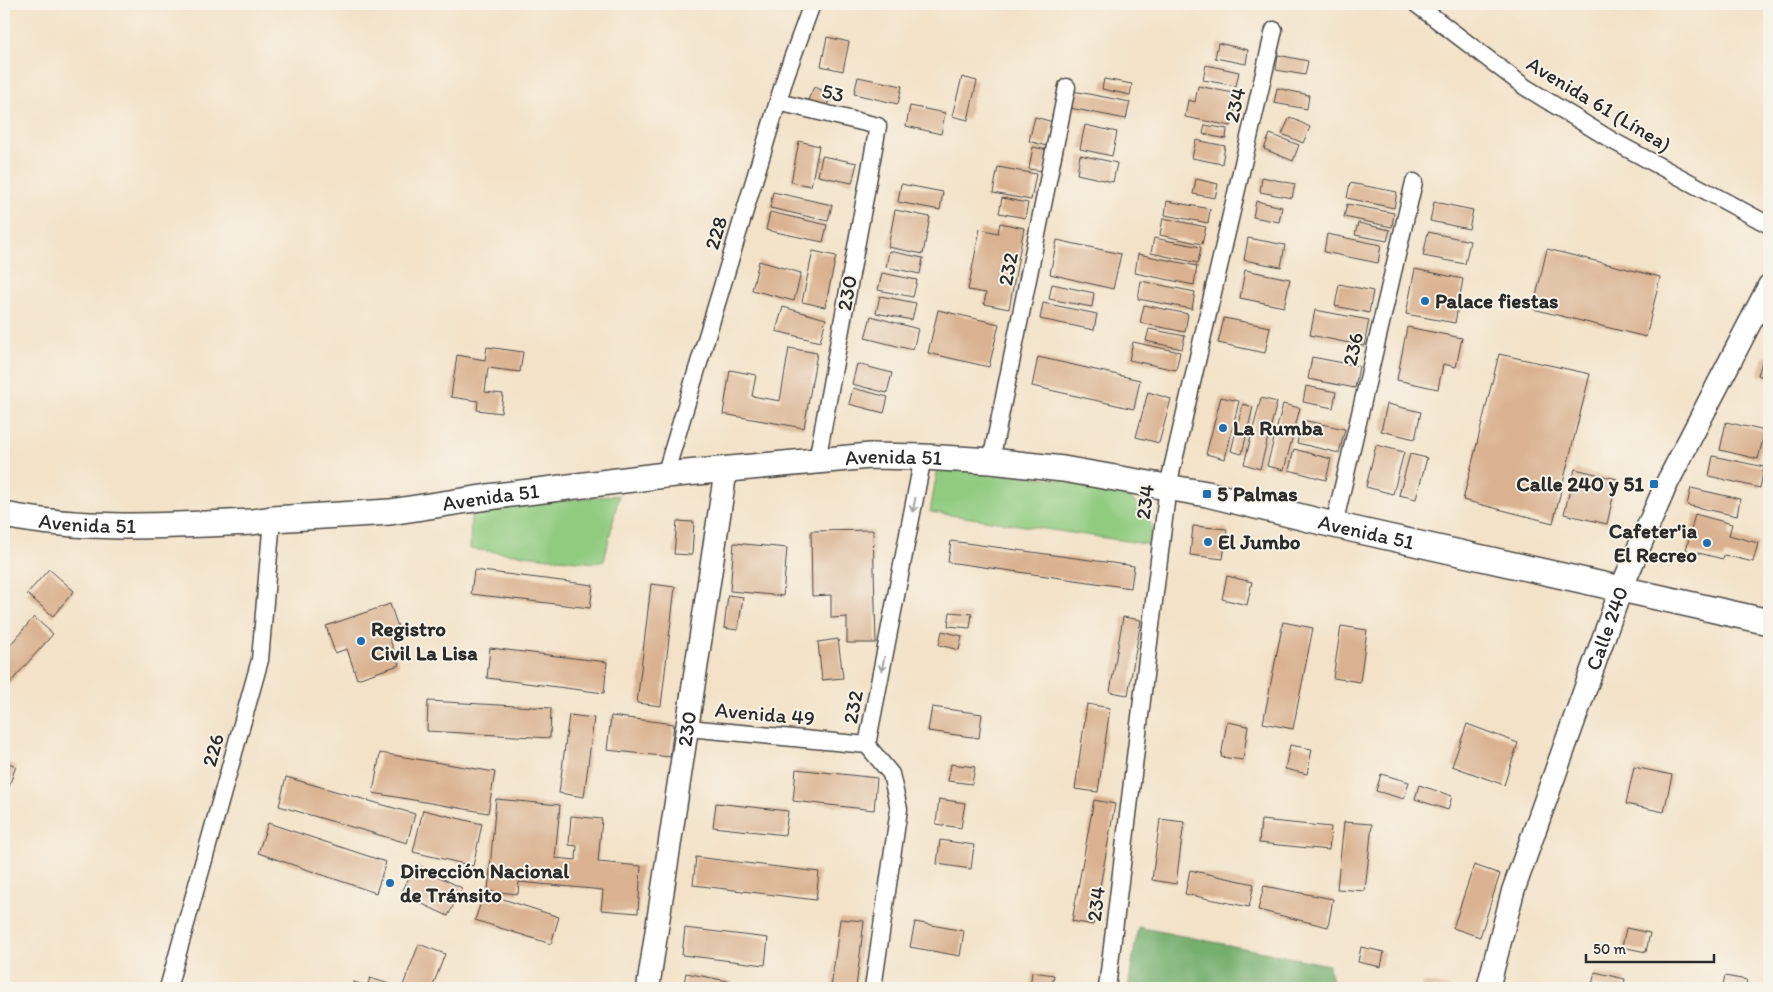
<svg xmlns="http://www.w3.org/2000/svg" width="1773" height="992" font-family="Itim,sans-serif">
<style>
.green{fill:#90cb80;stroke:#5e7b56}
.forest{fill:#74af6e;stroke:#506d4c}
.building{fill:#dab291}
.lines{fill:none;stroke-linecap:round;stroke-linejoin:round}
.street-casing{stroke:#494643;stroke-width:19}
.secondary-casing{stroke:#494643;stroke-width:25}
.primary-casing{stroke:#494643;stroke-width:28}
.street{stroke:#fff;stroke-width:16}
.secondary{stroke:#fff;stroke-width:22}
.primary{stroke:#fff;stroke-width:25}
.oneway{stroke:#a0a0a0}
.poi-dot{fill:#1f6fb2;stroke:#f7f3e8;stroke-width:2}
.labels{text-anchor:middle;stroke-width:4;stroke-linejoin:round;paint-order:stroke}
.street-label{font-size:21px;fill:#2b2b2b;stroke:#f7f3e8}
.poi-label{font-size:21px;font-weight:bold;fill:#2b2b2b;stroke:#f7f3e8;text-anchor:start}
</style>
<rect width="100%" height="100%" fill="#f7f3e8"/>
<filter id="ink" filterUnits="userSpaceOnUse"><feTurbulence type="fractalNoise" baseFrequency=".02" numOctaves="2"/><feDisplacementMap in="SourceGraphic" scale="10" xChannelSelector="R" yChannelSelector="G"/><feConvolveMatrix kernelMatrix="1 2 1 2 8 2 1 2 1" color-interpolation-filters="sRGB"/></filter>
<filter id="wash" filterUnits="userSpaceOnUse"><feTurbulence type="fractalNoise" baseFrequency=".0096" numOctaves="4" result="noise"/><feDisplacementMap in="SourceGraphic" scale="20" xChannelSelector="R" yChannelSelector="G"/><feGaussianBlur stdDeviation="1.12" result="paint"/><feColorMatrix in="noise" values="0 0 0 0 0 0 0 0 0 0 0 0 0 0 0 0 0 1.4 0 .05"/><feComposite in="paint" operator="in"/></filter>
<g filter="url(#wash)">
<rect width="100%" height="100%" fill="#f3e2c8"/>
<g class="green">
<polygon points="938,466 1081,482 1126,494 1144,511 1152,527 1153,545 930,512"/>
<polygon points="619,495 604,561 595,563 470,549 471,510"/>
</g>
<polygon class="forest" points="1138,927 1329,965 1333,988 1128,988"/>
<g id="blocks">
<g class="building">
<polygon points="827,37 849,42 843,71 821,66"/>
<polygon points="1218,43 1248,50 1246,64 1215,58"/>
<polygon points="1278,55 1308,61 1305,75 1276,70"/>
<polygon points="1206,65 1239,72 1236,86 1203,80"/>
<polygon points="858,77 902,86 898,104 854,94"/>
<polygon points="962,77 977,81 968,120 952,116"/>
<polygon points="1104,79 1132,84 1130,95 1102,89"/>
<polygon points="1198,86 1238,94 1231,126 1185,117 1188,100 1195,102"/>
<polygon points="814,87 832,94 824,112 806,104"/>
<polygon points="1277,88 1309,95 1307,109 1274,103"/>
<polygon points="1073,91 1130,102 1126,119 1070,108"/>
<polygon points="910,106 945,113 941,134 906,126"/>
<polygon points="1035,117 1053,122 1046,146 1029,141"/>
<polygon points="1290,117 1310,127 1303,143 1282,134"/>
<polygon points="1085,125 1117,132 1112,156 1080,149"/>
<polygon points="1205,125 1227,129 1226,139 1203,134"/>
<polygon points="1270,134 1299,145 1293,161 1264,149"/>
<polygon points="1196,140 1225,146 1222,164 1192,158"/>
<polygon points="799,141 819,146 811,186 791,182"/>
<polygon points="1033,147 1048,150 1043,171 1029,169"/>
<polygon points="1080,155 1117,163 1113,182 1077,174"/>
<polygon points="822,156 857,163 852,183 818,176"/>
<polygon points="998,167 1036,174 1031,200 993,193"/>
<polygon points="1262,177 1295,184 1292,198 1260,192"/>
<polygon points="1196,179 1218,184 1215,198 1193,194"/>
<polygon points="1350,183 1397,192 1394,208 1347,198"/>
<polygon points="901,184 943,192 940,210 898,202"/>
<polygon points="773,192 832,205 828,221 770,208"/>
<polygon points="1002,198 1028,203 1025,218 999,213"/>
<polygon points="1167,201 1210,209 1208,223 1165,215"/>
<polygon points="1256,201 1282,207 1279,222 1253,217"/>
<polygon points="1434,202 1473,210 1469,229 1430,221"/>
<polygon points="1347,204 1394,213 1392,227 1344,217"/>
<polygon points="895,210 930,217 923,254 888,247"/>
<polygon points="770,212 827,225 823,242 766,230"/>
<polygon points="1163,218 1206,227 1202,244 1160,235"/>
<polygon points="1000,223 1024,228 1009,309 984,304 986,293 968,290 980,229 998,233"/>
<polygon points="1358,223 1390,230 1387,241 1355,235"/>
<polygon points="1428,232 1470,241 1465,264 1423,256"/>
<polygon points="1327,234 1381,245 1378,263 1324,252"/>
<polygon points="1154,238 1201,247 1198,263 1151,253"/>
<polygon points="1248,238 1285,245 1281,267 1244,260"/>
<polygon points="1057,240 1121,254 1113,289 1050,274"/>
<polygon points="1547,249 1660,277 1646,337 1533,309"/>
<polygon points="813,251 836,256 825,307 802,302"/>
<polygon points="889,251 923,258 920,274 886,267"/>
<polygon points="1138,254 1197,266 1194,285 1135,273"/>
<polygon points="759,261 801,273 794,301 752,290"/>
<polygon points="1415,269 1463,279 1455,323 1406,314"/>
<polygon points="1245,270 1290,279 1284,307 1240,298"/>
<polygon points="882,273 917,280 913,297 878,290"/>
<polygon points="1141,281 1195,292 1192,309 1138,299"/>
<polygon points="1052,284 1094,293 1092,307 1049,299"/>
<polygon points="1339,284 1373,291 1369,313 1335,306"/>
<polygon points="880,296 916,303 912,320 876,313"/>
<polygon points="1043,303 1097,314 1094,330 1040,319"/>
<polygon points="1144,305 1188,314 1185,332 1140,323"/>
<polygon points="783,307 826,319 820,342 776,331"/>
<polygon points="938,310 999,324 989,367 928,353"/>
<polygon points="1315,310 1369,320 1364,346 1310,335"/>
<polygon points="871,316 918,329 913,350 865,338"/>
<polygon points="1224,318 1270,327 1265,353 1218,343"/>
<polygon points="1407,327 1462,338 1456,367 1443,364 1438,389 1397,380"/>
<polygon points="1149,329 1185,336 1182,349 1146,341"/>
<polygon points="1133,342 1180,352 1176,370 1129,360"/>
<polygon points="487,347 523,352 520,372 488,368 485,392 503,394 501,413 477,410 478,401 451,397 457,355 485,360"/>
<polygon points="789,348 817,353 804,428 723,414 730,370 756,375 752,396 780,401"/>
<polygon points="1499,354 1590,374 1553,523 1463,500"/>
<polygon points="1764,356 1769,357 1769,379 1758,375"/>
<polygon points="1038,357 1140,380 1134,409 1032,386"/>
<polygon points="1312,357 1359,366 1355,388 1308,379"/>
<polygon points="857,364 892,373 887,393 852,384"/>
<polygon points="1306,386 1336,392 1333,408 1303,402"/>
<polygon points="853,388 888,397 884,413 849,404"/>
<polygon points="1148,392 1171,399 1159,443 1136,437"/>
<polygon points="1221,397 1239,401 1225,459 1206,454"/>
<polygon points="1261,398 1277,402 1260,469 1244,464"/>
<polygon points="1243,404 1253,407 1242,454 1231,451"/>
<polygon points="1283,404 1300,408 1284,470 1267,466"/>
<polygon points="1387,404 1421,412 1415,439 1381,431"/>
<polygon points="1302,420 1345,429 1339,453 1297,443"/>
<polygon points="1726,422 1765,431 1758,459 1720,450"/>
<polygon points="1376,445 1404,452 1393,494 1366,487"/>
<polygon points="1294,449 1331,459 1326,480 1289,470"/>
<polygon points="1410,454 1427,458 1416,499 1399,495"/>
<polygon points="1713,456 1764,467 1760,488 1709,476"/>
<polygon points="1575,469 1617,479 1607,524 1564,514"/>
<polygon points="1691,488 1740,499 1737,516 1687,505"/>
<polygon points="1695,514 1732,524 1729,535 1758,543 1753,562 1724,555 1723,559 1686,550"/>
<polygon points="677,521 694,522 692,555 674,554"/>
<polygon points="1193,526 1227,529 1223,559 1190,555"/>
<polygon points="873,530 876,643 847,643 847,617 831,618 831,595 812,596 811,531"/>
<polygon points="951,541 1134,566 1131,588 948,562"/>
<polygon points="734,543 787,548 783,596 730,591"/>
<polygon points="49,569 74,591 53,616 27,594"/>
<polygon points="474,570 593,585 590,608 471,594"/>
<polygon points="1227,576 1252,582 1247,605 1222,599"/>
<polygon points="651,584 675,587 661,706 637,703"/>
<polygon points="728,595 743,597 738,630 724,628"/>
<polygon points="390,604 399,630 388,634 399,665 357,679 347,649 335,653 326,626"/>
<polygon points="950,612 972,614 970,628 948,626"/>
<polygon points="34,617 53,634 9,684 4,679 4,652"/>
<polygon points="1123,617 1141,620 1128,695 1110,692"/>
<polygon points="1283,622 1313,628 1293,729 1263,723"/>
<polygon points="1341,626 1367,630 1360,682 1333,678"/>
<polygon points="942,631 962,636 959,650 939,645"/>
<polygon points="838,639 843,678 822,680 818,642"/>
<polygon points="490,648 607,662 604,693 487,678"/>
<polygon points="428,701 551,708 550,738 427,731"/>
<polygon points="1087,704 1110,708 1098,792 1075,789"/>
<polygon points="932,707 982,714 979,738 928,731"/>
<polygon points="569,715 594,718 584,797 559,793"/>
<polygon points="611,716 674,724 670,757 607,750"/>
<polygon points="1227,722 1248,726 1243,760 1221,757"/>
<polygon points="1467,724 1518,743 1504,785 1452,766"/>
<polygon points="1290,745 1312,749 1307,774 1285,769"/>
<polygon points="380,753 495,772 488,813 373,793"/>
<polygon points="4,761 16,766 8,789 4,787"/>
<polygon points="951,764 975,767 972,784 948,781"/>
<polygon points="1634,767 1672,775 1664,812 1626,804"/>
<polygon points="796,769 877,778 874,810 793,801"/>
<polygon points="1381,774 1409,782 1404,799 1376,791"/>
<polygon points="286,777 415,814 407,843 279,806"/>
<polygon points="1419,785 1452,796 1448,810 1415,799"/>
<polygon points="496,799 560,805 555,858 576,860 577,846 569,845 571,816 602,819 598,862 641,866 638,913 601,910 603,890 519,882 518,894 488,891"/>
<polygon points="939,799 965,803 961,828 936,824"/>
<polygon points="1094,800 1115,804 1093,925 1072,921"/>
<polygon points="716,803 788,811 785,835 713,827"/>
<polygon points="423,810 482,824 473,866 413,852"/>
<polygon points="1160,819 1184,822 1176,884 1152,880"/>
<polygon points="1261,820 1331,827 1329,850 1259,843"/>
<polygon points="1344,822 1372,824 1365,891 1337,889"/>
<polygon points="268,823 386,862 376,893 258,853"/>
<polygon points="940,840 974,845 971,869 937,864"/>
<polygon points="696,857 819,872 816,900 693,885"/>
<polygon points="415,865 462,888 448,916 401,894"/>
<polygon points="1474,865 1500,874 1480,937 1453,928"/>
<polygon points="1190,870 1254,884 1249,907 1185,894"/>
<polygon points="1264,886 1333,899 1328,927 1258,910"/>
<polygon points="484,893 559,917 551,944 475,920"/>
<polygon points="840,919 864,921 856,988 831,988"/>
<polygon points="915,922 964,931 960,956 910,947"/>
<polygon points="685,928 768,938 765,965 682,955"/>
<polygon points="1626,928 1650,933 1646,952 1622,947"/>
<polygon points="419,944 445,954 432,988 402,988"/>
<polygon points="1361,947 1384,952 1381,967 1358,962"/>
<polygon points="1032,972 1054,975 1052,988 1030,988"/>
<polygon points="1595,972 1625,979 1623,988 1608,988 1592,985"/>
<polygon points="686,973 733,982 732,988 683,988"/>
<polygon points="1725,976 1747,980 1745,988 1722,988"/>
<polygon points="370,978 399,987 399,988 351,988 353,982 367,986"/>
<polygon points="1423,982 1450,987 1449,988 1422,988"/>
</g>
</g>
</g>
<g filter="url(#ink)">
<use href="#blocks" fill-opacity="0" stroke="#494643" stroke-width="1"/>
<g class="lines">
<defs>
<g id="street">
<polyline points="1416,4 1525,87 1613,141 1769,225"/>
<polyline points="778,102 878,126 817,461"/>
<polyline points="991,461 1067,87"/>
<polyline points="665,475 786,75 812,4"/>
<polyline points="1334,525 1414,182"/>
<polyline points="688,728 867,745"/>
<polyline points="867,745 923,457"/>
<polyline points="867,745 891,774 899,809 873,988"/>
<polyline points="168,988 260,660 272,519"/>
<polyline points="1107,988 1168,486 1274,30"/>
</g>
<g id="secondary">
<path id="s1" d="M 648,988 L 726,469"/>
<path id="s2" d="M 1488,988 L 1513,891 L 1621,589 L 1665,487 L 1769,286"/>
</g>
<g id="primary">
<path id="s3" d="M 4,515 C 86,531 168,526 252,522 L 272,519 L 390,512 L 488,497 L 665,475 L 870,456 L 923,457 L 991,461 L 1063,469 L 1207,494 L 1334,525 L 1769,622"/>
</g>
</defs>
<use href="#street" class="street-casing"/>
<use href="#secondary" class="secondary-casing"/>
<use href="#primary" class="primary-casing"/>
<use href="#street" class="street"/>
<use href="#secondary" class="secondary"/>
<use href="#primary" class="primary"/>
</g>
<defs><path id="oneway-shaft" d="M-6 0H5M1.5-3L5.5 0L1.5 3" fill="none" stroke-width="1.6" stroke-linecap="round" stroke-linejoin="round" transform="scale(1.25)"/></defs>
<g class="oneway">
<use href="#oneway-shaft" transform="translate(914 505) rotate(101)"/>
<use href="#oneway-shaft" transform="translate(883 664) rotate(101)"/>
</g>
</g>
<g class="poi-dot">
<circle cx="1425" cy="301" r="5"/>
<circle cx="1223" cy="428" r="5"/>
<rect x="1649" y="479" width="10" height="10" rx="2.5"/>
<rect x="1202" y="489" width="10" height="10" rx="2.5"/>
<circle cx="1208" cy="542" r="5"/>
<circle cx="1707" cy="543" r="5"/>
<circle cx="361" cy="641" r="5"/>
<circle cx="390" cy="883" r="5"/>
</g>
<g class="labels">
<g class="street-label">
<text transform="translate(833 93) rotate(14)" y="7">53</text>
<text transform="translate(1599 104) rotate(31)" y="7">Avenida 61 (Línea)</text>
<text transform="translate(1235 105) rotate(-77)" y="7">234</text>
<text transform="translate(716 233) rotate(-73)" y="7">228</text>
<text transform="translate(1008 269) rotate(-79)" y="7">232</text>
<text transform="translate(847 293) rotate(-80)" y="7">230</text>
<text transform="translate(1353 349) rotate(-77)" y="7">236</text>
<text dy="7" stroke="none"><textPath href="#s3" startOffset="894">Avenida 51</textPath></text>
<text dy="7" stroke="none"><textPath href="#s3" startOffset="489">Avenida 51</textPath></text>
<text transform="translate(1145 502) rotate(-82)" y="7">234</text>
<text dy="7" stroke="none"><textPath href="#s3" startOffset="84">Avenida 51</textPath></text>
<text dy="7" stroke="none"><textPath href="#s3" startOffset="1374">Avenida 51</textPath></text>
<text dy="7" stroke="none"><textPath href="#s2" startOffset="379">Calle 240</textPath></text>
<text transform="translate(853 707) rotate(-79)" y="7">232</text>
<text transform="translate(765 714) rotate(5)" y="7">Avenida 49</text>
<text dy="7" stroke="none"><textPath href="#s1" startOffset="262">230</textPath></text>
<text transform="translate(213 750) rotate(-74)" y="7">226</text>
<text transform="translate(1096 904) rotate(-83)" y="7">234</text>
</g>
<g class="poi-label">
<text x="1435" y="308">Palace fiestas</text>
<text x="1233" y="435">La Rumba</text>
<text x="1644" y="491" text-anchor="end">Calle 240 y 51</text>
<text x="1217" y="501">5 Palmas</text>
<text x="1697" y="538" text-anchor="end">Cafeter'ia<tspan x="1697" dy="24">El Recreo</tspan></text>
<text x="1218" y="549">El Jumbo</text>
<text x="371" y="636">Registro<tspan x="371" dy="24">Civil La Lisa</tspan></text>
<text x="400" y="878">Dirección Nacional<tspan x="400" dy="24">de Tránsito</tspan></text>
</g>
</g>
<rect width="1773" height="992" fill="none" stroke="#f7f3e8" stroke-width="20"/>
<path d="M1586 954v8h128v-8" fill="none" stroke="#2b2b2b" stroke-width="2.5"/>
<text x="1593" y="954" font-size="15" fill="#2b2b2b" stroke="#f7f3e8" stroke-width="4" paint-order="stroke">50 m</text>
</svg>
